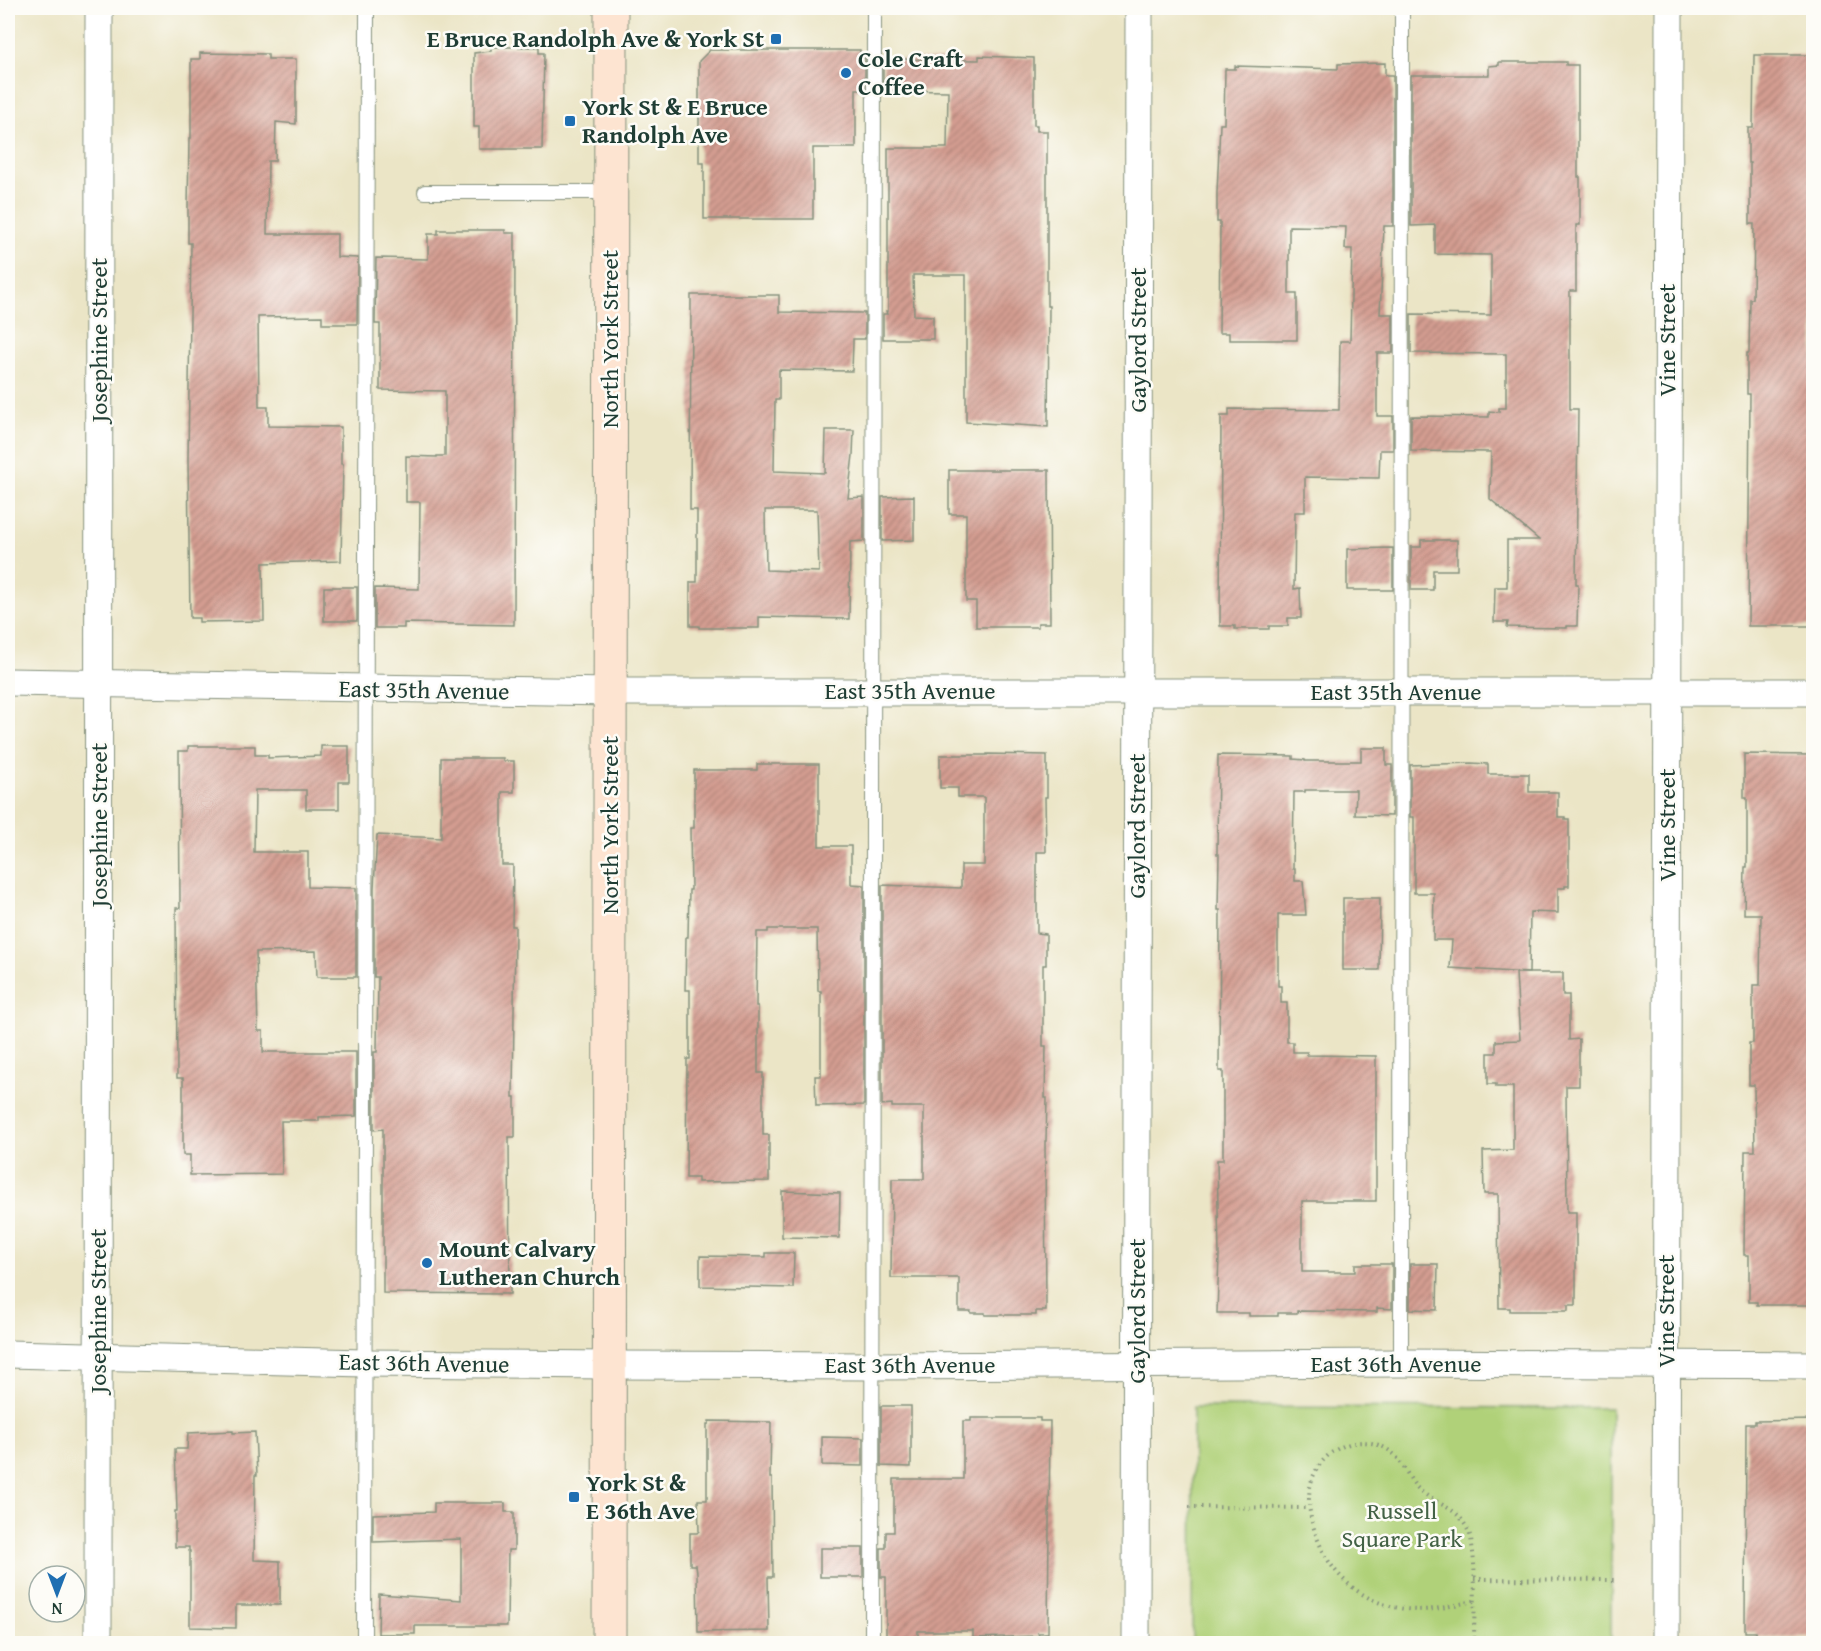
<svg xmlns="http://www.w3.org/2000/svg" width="1821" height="1651" font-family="'Gentium Book Plus',serif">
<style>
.green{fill:#b0d179;stroke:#688756;stroke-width:1.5}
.building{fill:url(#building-hatch);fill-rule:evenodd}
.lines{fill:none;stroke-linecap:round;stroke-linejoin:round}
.service-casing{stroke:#85917d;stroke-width:16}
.minor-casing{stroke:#85917d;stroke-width:29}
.secondary-casing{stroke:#85917d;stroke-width:35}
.path{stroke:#85917d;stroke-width:4;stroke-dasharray:1.5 4.5;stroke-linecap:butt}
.service{stroke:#fff;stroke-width:14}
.minor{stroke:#fff;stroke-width:27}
.secondary{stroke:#fde4d1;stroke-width:33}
.poi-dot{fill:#1f6fb2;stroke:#fdfcf7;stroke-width:2}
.labels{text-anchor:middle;stroke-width:5;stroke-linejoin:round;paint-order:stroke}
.poi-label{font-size:24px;font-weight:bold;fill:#1f3d34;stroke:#fdfcf7;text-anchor:start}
.street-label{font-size:24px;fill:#1f3d34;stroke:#fdfcf7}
.park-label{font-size:24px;fill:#436245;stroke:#fdfcf7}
</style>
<defs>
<pattern id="building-hatch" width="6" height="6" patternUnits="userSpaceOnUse" patternTransform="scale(1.5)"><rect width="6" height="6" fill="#d49d91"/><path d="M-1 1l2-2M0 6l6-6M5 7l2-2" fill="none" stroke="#ab8177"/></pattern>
</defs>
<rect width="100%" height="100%" fill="#fdfcf7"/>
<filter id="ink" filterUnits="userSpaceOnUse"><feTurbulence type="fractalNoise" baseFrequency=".0167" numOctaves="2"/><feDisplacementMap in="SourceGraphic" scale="12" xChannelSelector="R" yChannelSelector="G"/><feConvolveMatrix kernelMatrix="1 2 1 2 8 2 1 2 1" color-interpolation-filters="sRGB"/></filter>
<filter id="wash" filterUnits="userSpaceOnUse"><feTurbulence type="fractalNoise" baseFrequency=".008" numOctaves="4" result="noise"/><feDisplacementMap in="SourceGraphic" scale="24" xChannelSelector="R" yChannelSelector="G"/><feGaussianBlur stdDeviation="1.35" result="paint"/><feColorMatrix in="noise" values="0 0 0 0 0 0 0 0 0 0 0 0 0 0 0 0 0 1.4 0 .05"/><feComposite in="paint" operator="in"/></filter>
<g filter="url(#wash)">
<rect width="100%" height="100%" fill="#ebe5c6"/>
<polygon class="green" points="1193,1407 1611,1408 1611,1643 1192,1643"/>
<g id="blocks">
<g class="building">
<polygon points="491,47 539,47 539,53 544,53 542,149 479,149 479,127 474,127 474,53 491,51"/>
<polygon points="710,50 860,50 860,58 865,58 865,89 856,89 856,148 813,148 813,219 704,219 704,163 699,163 699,61"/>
<polygon points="200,53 268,54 268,59 296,59 296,124 276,122 275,161 268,161 267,234 337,234 337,257 358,258 357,324 322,324 322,316 258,317 259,407 268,407 268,426 341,427 341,464 343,464 341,561 263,563 264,621 199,622 199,618 190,618 188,459 191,243 188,243 188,209 189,138 191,138 191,59 200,59"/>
<polygon points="1754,55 1814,55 1814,626 1748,626 1750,394 1747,394 1747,353 1749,353 1750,299 1753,299 1754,224 1750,224 1750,163 1748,163 1748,128 1753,128"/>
<polygon points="979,56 1034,58 1034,125 1037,125 1037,131 1047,131 1047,306 1049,306 1048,427 966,422 966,275 913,275 914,315 933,316 933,339 883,339 883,314 887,314 886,311 888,311 888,148 947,148 948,91 883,90 883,59 979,60"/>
<polygon points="1499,62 1566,62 1566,65 1578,65 1578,177 1580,177 1580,225 1576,225 1576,291 1570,291 1570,409 1578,409 1576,584 1578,584 1577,626 1567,626 1567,628 1507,627 1508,622 1494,622 1495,587 1507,587 1507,540 1539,540 1490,499 1491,452 1411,451 1411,416 1489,417 1489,411 1499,412 1499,408 1506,408 1506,354 1411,353 1411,314 1491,315 1491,255 1435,254 1435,225 1411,226 1411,75 1489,75 1489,66 1499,65"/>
<polygon points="1385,63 1385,75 1393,75 1393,226 1384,226 1380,314 1393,314 1393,353 1377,353 1377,416 1393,416 1393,450 1380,450 1379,478 1305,477 1305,512 1295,512 1294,589 1300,588 1301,618 1288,618 1288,626 1269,626 1269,629 1235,629 1235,626 1220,626 1221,416 1229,416 1229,409 1339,410 1340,341 1350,341 1352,249 1345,249 1346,227 1289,226 1289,294 1297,294 1297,340 1229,340 1229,333 1219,333 1220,222 1217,222 1217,193 1220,124 1224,124 1225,69 1235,69 1235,66 1338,69 1338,64"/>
<polygon points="438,230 505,230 505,233 515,233 514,625 404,623 404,628 375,628 375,588 419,589 420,502 406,502 406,456 437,457 437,456 445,456 445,391 380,390 380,324 375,324 376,258 428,259 428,234 438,234"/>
<path d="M 691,295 L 779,295 L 779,312 L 865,313 L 865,339 L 853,339 L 853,342 L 852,371 L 779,370 L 779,400 L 775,400 L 774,471 L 825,473 L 826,430 L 854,430 L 853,455 L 848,498 L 864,497 L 864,541 L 850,542 L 849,619 L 759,617 L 759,628 L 699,628 L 699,626 L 690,626 L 690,582 L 697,582 L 697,510 L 690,510 ZM 765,510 L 817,510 L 819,572 L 766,570 Z"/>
<polygon points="949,470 1049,470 1050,623 1038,623 1038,627 976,627 976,601 966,601 966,514 949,514"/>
<polygon points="914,496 914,540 882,541 882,497"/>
<polygon points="1421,540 1457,540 1457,570 1433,570 1433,590 1411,590 1411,547 1421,547"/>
<polygon points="1393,548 1393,590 1347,590 1347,549"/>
<rect x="324" y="587" width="33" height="34"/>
<polygon points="188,746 255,746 255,755 268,755 268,758 321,756 321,746 349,746 349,782 339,782 339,809 306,809 306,790 255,790 254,852 308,852 308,887 356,888 356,977 317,977 316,951 256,952 258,1031 263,1031 263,1052 356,1052 356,1116 319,1117 319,1121 281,1121 282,1174 190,1175 190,1155 183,1155 183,1078 177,1078 176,908 180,908 179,751 188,751"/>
<polygon points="1361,748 1386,748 1386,765 1392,765 1392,816 1355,815 1356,790 1305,790 1305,792 1294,792 1293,869 1295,869 1295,881 1303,881 1306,915 1278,915 1278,986 1281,986 1281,1003 1287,1003 1287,1042 1293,1042 1293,1052 1307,1052 1307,1055 1376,1056 1376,1201 1302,1201 1302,1272 1355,1272 1355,1264 1392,1264 1392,1309 1377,1308 1377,1312 1297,1311 1297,1313 1278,1313 1278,1316 1249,1316 1249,1313 1217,1313 1219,1255 1217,1160 1223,1160 1223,1071 1219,1071 1220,910 1218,910 1219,854 1217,854 1218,755 1293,756 1293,759 1305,760 1305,761 1361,761"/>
<polygon points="987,754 1047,755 1047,797 1045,797 1046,852 1037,852 1037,933 1046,934 1046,965 1043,965 1043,1046 1046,1046 1045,1098 1047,1098 1046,1141 1045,1141 1046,1311 1036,1311 1036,1315 985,1315 985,1313 971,1313 971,1311 959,1311 959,1278 891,1278 892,1179 924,1179 924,1107 892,1107 892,1104 882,1105 882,885 961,888 961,865 984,865 984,797 958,797 958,788 940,788 940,755 987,755"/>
<polygon points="1744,754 1814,755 1814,1302 1809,1302 1809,1305 1757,1305 1757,1302 1749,1302 1749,1255 1744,1255 1745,1151 1755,1151 1754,1085 1749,1085 1749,1043 1753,1043 1753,985 1760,985 1761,914 1744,914 1745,867 1747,867 1747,798 1744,798"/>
<polygon points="441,758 503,758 503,761 514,761 514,792 502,792 502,865 513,865 512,926 515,926 513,1097 515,1097 515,1137 509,1137 510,1294 383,1293 383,1129 374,1130 374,1052 377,1052 378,977 374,977 374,888 377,835 441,838"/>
<polygon points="1471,763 1488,764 1488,774 1529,774 1529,792 1558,792 1558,817 1565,817 1565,819 1569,819 1569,886 1565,886 1565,888 1558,888 1558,913 1530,912 1529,973 1450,968 1452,940 1433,940 1434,893 1414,893 1414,817 1410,817 1410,765"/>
<polygon points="757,764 819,764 819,846 851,846 851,884 864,885 864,1105 816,1106 815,1076 821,1076 821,991 818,991 817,929 768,929 768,932 757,932 756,1006 758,1006 758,1073 763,1073 763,1135 769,1135 769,1181 698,1182 698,1178 686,1178 687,1059 690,1059 690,990 685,990 686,937 688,937 689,890 691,890 690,828 694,828 694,770 757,770"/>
<polygon points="1343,898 1380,898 1379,970 1343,970"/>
<polygon points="1516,973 1563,973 1563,995 1569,995 1569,1040 1579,1039 1579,1086 1566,1086 1567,1212 1576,1212 1576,1305 1568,1305 1568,1311 1510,1311 1510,1308 1499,1308 1498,1194 1484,1194 1483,1151 1513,1150 1513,1087 1496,1087 1496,1084 1488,1084 1488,1053 1496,1053 1496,1041 1520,1040"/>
<polygon points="782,1191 840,1193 839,1238 782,1237"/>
<polygon points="766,1253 794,1253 793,1288 700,1286 700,1256 766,1257"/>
<polygon points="1410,1264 1438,1264 1437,1310 1410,1309"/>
<polygon points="881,1406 911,1406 911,1467 881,1466"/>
<polygon points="971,1418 1040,1418 1040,1421 1050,1421 1048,1633 1038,1633 1039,1636 973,1638 973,1631 918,1631 918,1638 886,1636 886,1577 881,1577 881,1548 886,1548 886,1532 894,1532 894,1479 963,1479 963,1421 971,1421"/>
<polygon points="1814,1420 1814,1637 1756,1637 1756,1632 1745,1632 1746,1424 1755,1424 1755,1421"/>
<polygon points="709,1421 771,1422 770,1478 772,1478 773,1577 768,1577 769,1631 698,1632 697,1573 696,1565 690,1565 690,1533 697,1533 699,1531 698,1500 707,1500 707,1424 709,1424"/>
<polygon points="233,1431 233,1433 255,1432 257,1475 255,1475 254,1560 280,1561 280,1605 236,1605 236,1628 190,1627 190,1551 189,1551 189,1547 175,1547 175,1511 177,1511 175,1449 187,1449 188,1433"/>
<polygon points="822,1437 863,1438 863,1466 822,1465"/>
<polygon points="434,1503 505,1503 505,1512 514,1512 514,1550 508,1550 507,1626 415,1626 415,1634 378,1634 379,1594 461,1600 461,1539 373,1542 373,1514 434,1512"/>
<rect x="820" y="1548" width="43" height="29"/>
</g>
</g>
</g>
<g filter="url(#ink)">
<use href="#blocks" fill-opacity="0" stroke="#85917d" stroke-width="1.5"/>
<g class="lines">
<defs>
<g id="service">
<polyline points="425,192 610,192"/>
<polyline points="1401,1363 1402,8"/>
<polyline points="364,1644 367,8"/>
<polyline points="872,1644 874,8"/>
</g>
<g id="minor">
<polyline points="8,682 611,692 1814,692"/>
<polyline points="8,1354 364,1363 609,1365 872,1366 1401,1363 1814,1365"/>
<polyline points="98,1644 99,8"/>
<polyline points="1136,1644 1139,8"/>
<polyline points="1666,1644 1669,8"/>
</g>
<polyline id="secondary" points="609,1644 611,8"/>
</defs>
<use href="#service" class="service-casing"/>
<use href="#minor" class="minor-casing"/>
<use href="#secondary" class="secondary-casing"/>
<g class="path">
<polyline points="1189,1507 1309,1508"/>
<polyline points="1474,1579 1615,1580"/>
<path d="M 1474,1601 C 1460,1604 1447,1607 1434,1609 C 1383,1615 1337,1589 1318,1540 C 1311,1522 1306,1503 1311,1483 C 1320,1449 1360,1430 1390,1451 C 1401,1459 1406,1473 1414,1484 C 1426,1499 1444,1503 1458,1515 C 1464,1522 1469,1530 1471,1539 C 1477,1570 1474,1611 1474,1644"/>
</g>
<use href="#service" class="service"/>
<use href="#minor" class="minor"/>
<use href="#secondary" class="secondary"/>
</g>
</g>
<g class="poi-dot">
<rect x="770" y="33" width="12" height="12" rx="3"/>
<circle cx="846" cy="73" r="6"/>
<rect x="564" y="115" width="12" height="12" rx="3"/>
<circle cx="427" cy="1263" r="6"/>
<rect x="568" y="1491" width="12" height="12" rx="3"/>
</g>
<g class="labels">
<g class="poi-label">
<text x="764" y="47" text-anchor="end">E Bruce Randolph Ave &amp; York St</text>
<text x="858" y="67">Cole Craft<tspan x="858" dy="28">Coffee</tspan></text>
<text x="582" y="115">York St &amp; E Bruce<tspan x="582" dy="28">Randolph Ave</tspan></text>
<text x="439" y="1257">Mount Calvary<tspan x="439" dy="28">Lutheran Church</tspan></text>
<text x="586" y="1491">York St &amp;<tspan x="586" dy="28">E 36th Ave</tspan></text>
</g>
<g class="street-label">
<text transform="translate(610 339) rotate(-90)" y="8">North York Street</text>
<text transform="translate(99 340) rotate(-90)" y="8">Josephine Street</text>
<text transform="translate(1138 340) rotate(-90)" y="8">Gaylord Street</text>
<text transform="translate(1667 340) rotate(-90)" y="8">Vine Street</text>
<text transform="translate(424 690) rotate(1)" y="8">East 35th Avenue</text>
<text x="910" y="699">East 35th Avenue</text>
<text x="1396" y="700">East 35th Avenue</text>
<text transform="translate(99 825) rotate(-90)" y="8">Josephine Street</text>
<text transform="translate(610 825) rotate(-90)" y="8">North York Street</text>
<text transform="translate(1667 825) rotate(-90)" y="8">Vine Street</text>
<text transform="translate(1137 826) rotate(-90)" y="8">Gaylord Street</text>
<text transform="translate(98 1311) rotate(-90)" y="8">Josephine Street</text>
<text transform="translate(1137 1311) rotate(-90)" y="8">Gaylord Street</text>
<text transform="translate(1666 1311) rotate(-90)" y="8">Vine Street</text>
<text transform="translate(424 1363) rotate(1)" y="8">East 36th Avenue</text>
<text x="1396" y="1372">East 36th Avenue</text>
<text x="910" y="1373">East 36th Avenue</text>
</g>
<g class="park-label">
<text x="1402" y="1519">Russell<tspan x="1402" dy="28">Square Park</tspan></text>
</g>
</g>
<rect width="1821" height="1651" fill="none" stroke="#fdfcf7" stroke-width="30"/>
<g transform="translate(57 1594) rotate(180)"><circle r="28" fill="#fdfcf7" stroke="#a4b0a9" stroke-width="1.5"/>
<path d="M0-4.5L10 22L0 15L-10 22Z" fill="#1f6fb2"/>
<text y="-9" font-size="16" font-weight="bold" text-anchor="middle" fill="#1f3d34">N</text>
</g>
</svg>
